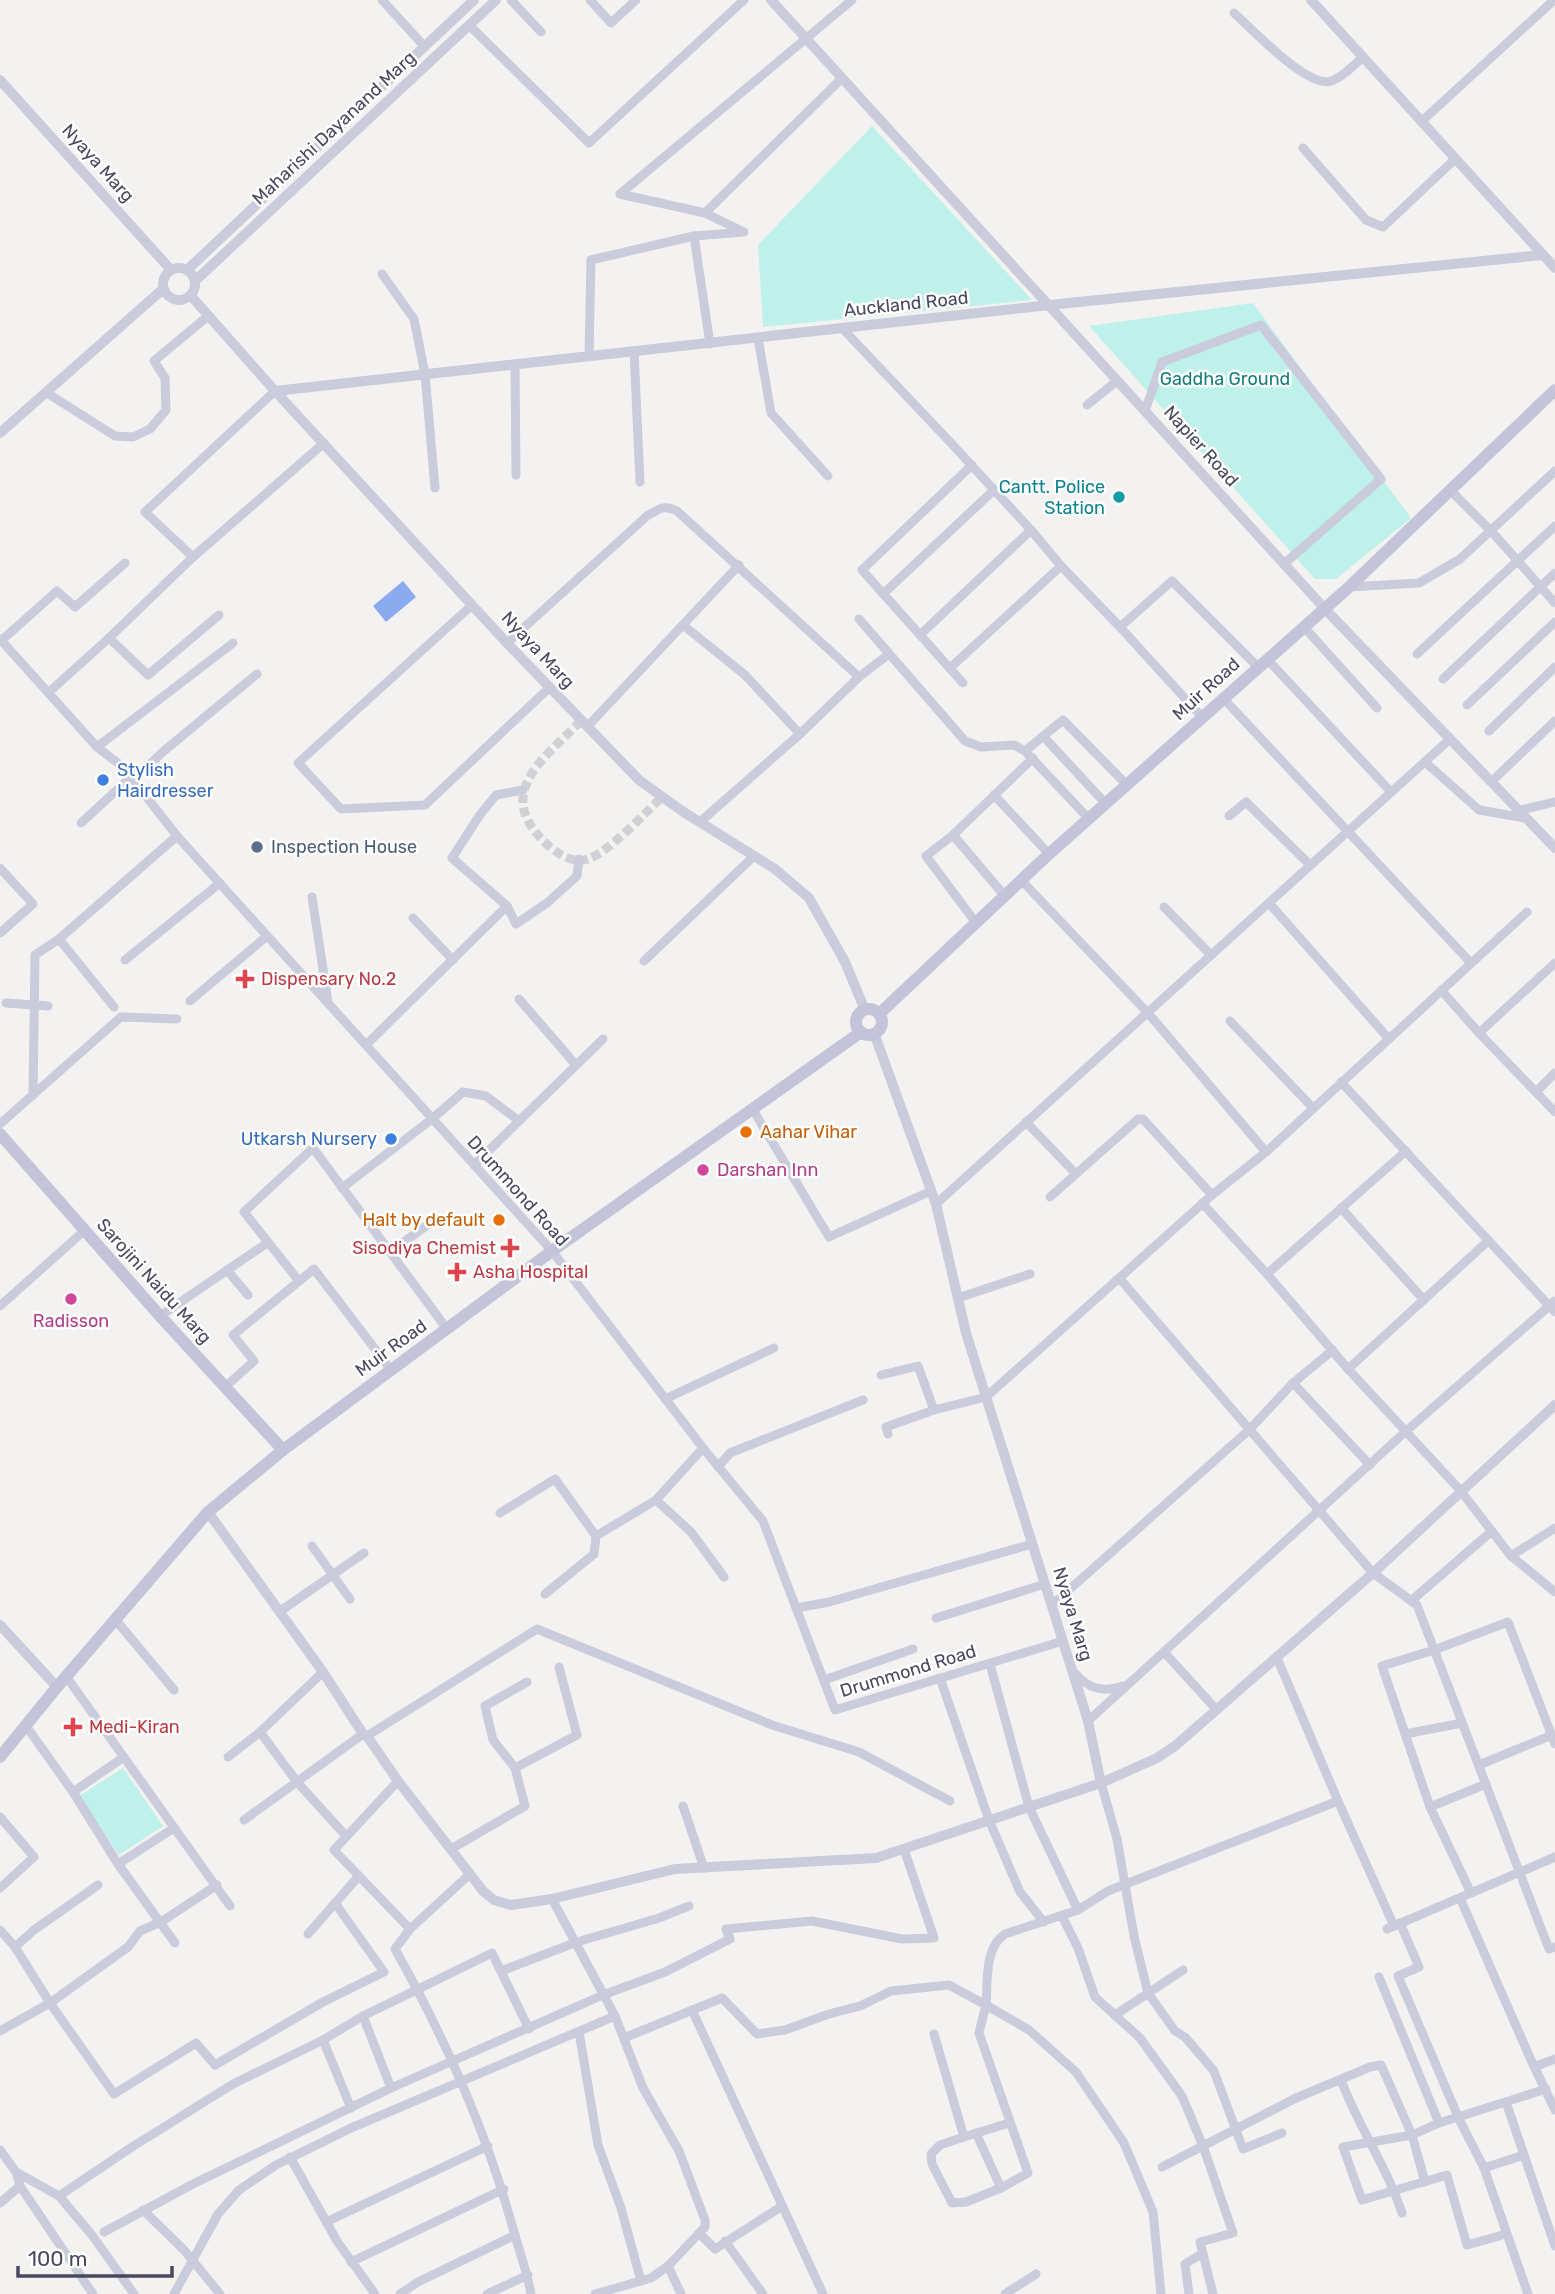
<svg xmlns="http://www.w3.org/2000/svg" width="1555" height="2294" font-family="Rubik,sans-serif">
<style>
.green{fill:#bef1ea}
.water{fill:#8aabf0}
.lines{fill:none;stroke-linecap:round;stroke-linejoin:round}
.minor-tunnel{stroke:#d1d0d4;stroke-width:9;stroke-dasharray:9 4.5;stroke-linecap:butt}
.minor{stroke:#cacbdb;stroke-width:9}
.tertiary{stroke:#cacbdb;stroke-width:10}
.secondary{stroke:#c3c3da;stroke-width:12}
.culture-dot{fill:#0f9aa8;stroke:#fff;stroke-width:2.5}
.shop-dot{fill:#3f7fe0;stroke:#fff;stroke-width:2.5}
.service-dot{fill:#5c6f8a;stroke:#fff;stroke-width:2.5}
.health-dot{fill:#e0444e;stroke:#fff;stroke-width:2.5}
.food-dot{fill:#e8710a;stroke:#fff;stroke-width:2.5}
.hotel-dot{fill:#d1479c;stroke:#fff;stroke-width:2.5}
.labels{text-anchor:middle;stroke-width:5;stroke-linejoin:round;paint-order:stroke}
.street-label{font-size:18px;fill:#48495f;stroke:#fff}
.park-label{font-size:18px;fill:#147f7b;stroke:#fff}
.culture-label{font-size:18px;fill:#0d838f;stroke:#fff;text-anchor:end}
.shop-label{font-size:18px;fill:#366cbe;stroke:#fff;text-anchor:start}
.service-label{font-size:18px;fill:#4e5e75;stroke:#fff;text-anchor:start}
.health-label{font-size:18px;fill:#be3a42;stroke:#fff;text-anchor:start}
.food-label{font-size:18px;fill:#c56008;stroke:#fff;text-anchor:start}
.hotel-label{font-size:18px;fill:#b23c85;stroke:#fff;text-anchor:start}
</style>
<rect width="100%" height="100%" fill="#f3f2f1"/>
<g class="green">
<polygon points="872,126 1032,300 763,327 758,245"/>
<polygon points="1253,303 1411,518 1336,579 1315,579 1089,326"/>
<polygon points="123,1768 163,1826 119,1855 79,1796"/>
</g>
<polygon class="water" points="403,581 416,597 386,622 373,606"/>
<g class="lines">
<path class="minor-tunnel" d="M 581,721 C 542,760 491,795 549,846 C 560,855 573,864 588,859 C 609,852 645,813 662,797"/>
<g class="minor">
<polyline points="382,0 425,47"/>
<polyline points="511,0 541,32"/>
<polyline points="590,0 611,23 636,0"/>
<path d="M 1234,13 C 1252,29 1308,89 1331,81 C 1343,77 1354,65 1363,57"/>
<polyline points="469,25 589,143 744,0"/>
<polyline points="1421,122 1554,0"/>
<polyline points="1303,148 1366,220 1383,227 1455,159"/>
<polyline points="620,194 852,0"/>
<polyline points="705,213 842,78"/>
<polyline points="694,236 710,344"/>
<polyline points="382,274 414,319 425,374 435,488"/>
<polyline points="842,328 951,443 1031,530 1061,566 1120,627 1201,716"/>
<polyline points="758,338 771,413 828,476"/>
<polyline points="634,351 640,482"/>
<polyline points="589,356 591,260 694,236 744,232 705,213 620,194"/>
<polyline points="515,365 516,475"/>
<polyline points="275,391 145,512 193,557 324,443"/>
<polyline points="47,393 115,436 133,437 150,429 166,410 165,378 154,361 208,316"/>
<polyline points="1087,405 1117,381"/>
<polyline points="1145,411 1162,362 1261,325 1381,479 1284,564"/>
<polyline points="1450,490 1492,532 1555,603"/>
<polyline points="1349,587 1419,583 1460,559 1555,471"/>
<polyline points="883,594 994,490"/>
<polyline points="472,605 298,763 341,809 425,805 549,688"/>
<polyline points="859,619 965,741 981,747 1014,745 1025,751 1089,819"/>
<polyline points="683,625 745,675 800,734"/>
<polyline points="1120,627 1172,581 1258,667"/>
<polyline points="1304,627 1377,708"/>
<polyline points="920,635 1031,530"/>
<polyline points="109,638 193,557"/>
<polyline points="0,639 97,747 136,777 131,777 177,836 552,1251 703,1448 763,1521 835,1710 1063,1641"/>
<polyline points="1,641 57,591 75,607 125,563"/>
<path d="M 507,643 L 647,516 C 659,509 664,504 677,511 L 859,677"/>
<polyline points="1417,654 1555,526"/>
<polyline points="1267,659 1391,792"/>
<polyline points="950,668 1061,566"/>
<polyline points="1443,679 1555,573"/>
<polyline points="963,683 862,570 972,465"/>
<polyline points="48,693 109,638 148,675 219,615"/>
<polyline points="1223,698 1471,963"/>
<polyline points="1467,705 1555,622"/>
<polyline points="587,727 739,565"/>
<polyline points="1489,731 1555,667"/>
<polyline points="1043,736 1105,803"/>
<polyline points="97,747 233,643"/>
<polyline points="1025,751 1063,720 1126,784"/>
<polyline points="1425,762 1479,810 1525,818"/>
<polyline points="136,777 165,750 257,674"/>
<polyline points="1491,782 1555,721"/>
<polyline points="994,795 1049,854"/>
<polyline points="1517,811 1555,802"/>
<polyline points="1229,816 1246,802 1310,865"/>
<polyline points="700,822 800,734 859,677 889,654"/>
<polyline points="81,823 131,777"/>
<polyline points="953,835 1004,895"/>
<polyline points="0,868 33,904 0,933"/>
<polyline points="1021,880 1148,1013 1266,1152"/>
<polyline points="312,897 328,1002"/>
<polyline points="1269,903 1389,1039"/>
<polyline points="507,906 452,858 479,816 496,795 523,790"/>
<polyline points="1164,907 1211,955"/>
<polyline points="413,918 453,960"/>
<polyline points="976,923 926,856 953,835 1033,758"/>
<polyline points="125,960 220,883"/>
<polyline points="644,961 754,856"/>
<polyline points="1441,990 1479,1033 1555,1112"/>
<polyline points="519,999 576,1065"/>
<polyline points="190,1001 267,936"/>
<polyline points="6,1003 48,1006"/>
<polyline points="114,1007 59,939 177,836"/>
<polyline points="1230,1021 1313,1108"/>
<polyline points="1479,1033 1555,963"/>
<polyline points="366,1045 507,906 516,924 547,903 577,876 579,859"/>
<polyline points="1341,1082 1555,1312"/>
<polyline points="1536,1092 1555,1073"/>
<polyline points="33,1095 35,955 59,939"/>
<polyline points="752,1108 829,1237 931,1191"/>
<polyline points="1026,1122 1075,1173"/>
<polyline points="0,1124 121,1017 177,1019"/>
<polyline points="474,1165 603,1039"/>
<polyline points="342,1188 432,1119 463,1092 486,1096 519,1121"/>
<polyline points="1050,1197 1138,1119 1143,1119 1212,1195"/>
<polyline points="1202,1203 1267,1274 1348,1369 1460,1490 1511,1556 1555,1592"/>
<polyline points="936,1204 1450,739"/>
<polyline points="1341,1208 1424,1300"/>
<polyline points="390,1252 433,1221"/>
<polyline points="227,1270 248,1295"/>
<polyline points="1267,1274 1406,1151"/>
<polyline points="1120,1279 1373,1573 1417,1605 1549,1949 1555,1947"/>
<polyline points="299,1281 244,1212 313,1148 447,1329"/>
<polyline points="958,1298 1030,1274"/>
<polyline points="0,1306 85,1230"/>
<polyline points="160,1316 267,1243"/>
<polyline points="1348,1369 1488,1241"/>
<polyline points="881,1375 918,1366 934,1410"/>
<polyline points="1293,1383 1370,1465"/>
<polyline points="225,1387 254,1361 233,1335 314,1269 391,1370"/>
<polyline points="665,1399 774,1348"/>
<polyline points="888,1434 886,1427 934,1410 986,1397 1212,1195 1266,1152 1527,912"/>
<polyline points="718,1467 730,1453 863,1400"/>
<polyline points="656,1500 691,1532 724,1577"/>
<polyline points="500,1513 555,1479 596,1536"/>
<polyline points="312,1546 350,1599"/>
<polyline points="1511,1556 1555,1528"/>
<polyline points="545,1594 594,1554 596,1536 656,1500 703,1448"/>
<polyline points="1411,1601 1492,1531"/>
<polyline points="1052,1605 1249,1430 1293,1383 1333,1350"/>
<polyline points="796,1608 829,1602 1032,1544"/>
<polyline points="279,1612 364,1553"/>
<polyline points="936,1618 1045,1584"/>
<polyline points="115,1619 174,1690"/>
<polyline points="1164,1652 1216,1709"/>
<polyline points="990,1664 1029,1807 1078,1910"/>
<path d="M 1074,1672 C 1088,1689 1103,1693 1123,1686"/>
<polyline points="66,1676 230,1906"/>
<polyline points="940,1678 989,1820 1020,1892 1044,1922"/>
<polyline points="824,1680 913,1649"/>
<polyline points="1088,1721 1405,1432 1555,1301"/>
<polyline points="26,1726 73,1792 118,1864 175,1943"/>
<polyline points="260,1732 297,1782 346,1836"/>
<polyline points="1405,1734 1462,1723"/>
<polyline points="367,1736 537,1629 772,1725 859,1752 950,1801"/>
<polyline points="228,1757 260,1732 323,1672"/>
<polyline points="1479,1765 1552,1735"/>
<polyline points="515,1768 577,1735 559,1667"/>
<polyline points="398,1781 334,1850 410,1929"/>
<polyline points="1101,1783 1117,1839 1134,1936 1148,1993 1175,2031 1185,2037 1214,2071 1243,2149 1282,2133"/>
<polyline points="73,1792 124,1757"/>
<polyline points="1338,1801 1394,1926"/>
<polyline points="683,1806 704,1868"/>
<polyline points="1430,1807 1486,1784"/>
<polyline points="0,1817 34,1857 0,1888"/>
<polyline points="244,1820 363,1734"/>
<polyline points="451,1849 525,1806 515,1768 493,1740 485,1706 527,1682"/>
<polyline points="118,1864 174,1828"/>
<path d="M 470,1874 L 410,1929 L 395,1949 C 445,2038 487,2133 514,2232 C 520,2253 527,2272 531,2294"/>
<polyline points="1471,1893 1430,1807 1382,1666 1434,1650 1508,1622 1555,1744"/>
<polyline points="1460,1898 1531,2060 1555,2110"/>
<polyline points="552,1899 615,2016 643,2088 679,2151 705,2220 705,2227 668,2266 651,2278 595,2294"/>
<polyline points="1062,1916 1078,1948 1095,1997 1140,2038 1182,2096 1203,2146 1233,2233 1200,2242 1213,2294"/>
<polyline points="1400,1923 1419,1967 1398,1976 1459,2119 1484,2168 1528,2294"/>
<polyline points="1387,1929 1555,1857"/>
<polyline points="0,1930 15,1947 50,2003 114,2094 196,2043 215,2065 323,2002 384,1972 335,1903"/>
<polyline points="308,1934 358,1877"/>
<polyline points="15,1947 34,1930 98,1885"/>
<polyline points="501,1971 577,1942 659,1918 689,1906"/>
<polyline points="1379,1977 1439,2123"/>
<polyline points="692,2010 823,2294"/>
<polyline points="1115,2015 1183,1970"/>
<polyline points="363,2016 391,2088"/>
<polyline points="0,2031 50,2003 128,1947 140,1931 161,1922 217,1885"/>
<polyline points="579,2032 598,2145 621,2208 641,2281"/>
<polyline points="934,2034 964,2137 1009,2123"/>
<polyline points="624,2038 722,1998 757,2034 785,2030 829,2014 860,2006 891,1991 949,1985 986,2005 979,2033 1028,2173 1001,2188"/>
<polyline points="323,2040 351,2108"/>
<polyline points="1534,2067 1555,2059"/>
<path d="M 1341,2080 C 1358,2126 1387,2167 1402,2213"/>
<polyline points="1506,2102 1555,2246"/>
<polyline points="964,2137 940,2145 931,2154 932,2164 952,2203 966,2202 1001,2188 976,2133"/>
<polyline points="0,2150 16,2172 20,2186 93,2294"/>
<polyline points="290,2157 337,2241 375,2294"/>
<polyline points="1162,2167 1296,2098 1370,2067 1381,2065 1412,2135 1425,2182"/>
<polyline points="1484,2168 1524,2155"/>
<polyline points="16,2172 59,2196"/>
<polyline points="0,2203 20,2186"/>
<polyline points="143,2210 184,2250 220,2294"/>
<polyline points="326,2222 488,2146"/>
<polyline points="104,2232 193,2184 391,2088 603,1995 665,1972 730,1939 726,1929 812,1921 902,1939 934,1938 904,1849"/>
<polyline points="699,2233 715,2249 782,2206"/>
<polyline points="1506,2234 1467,2245 1447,2175 1362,2200 1343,2147 1412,2135 1439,2123 1546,2089"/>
<polyline points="725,2241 763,2294"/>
<polyline points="351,2262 504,2189"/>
<polyline points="668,2266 681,2294"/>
<polyline points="134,2294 92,2235 59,2196 132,2147 233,2084 323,2040 363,2016 492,1953 529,2029"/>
<polyline points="174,2294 218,2214 239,2190 276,2165 351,2128 615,2016"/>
<polyline points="400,2294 418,2282 515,2235"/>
<polyline points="487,2294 528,2275"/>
<polyline points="1005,2294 1036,2274"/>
<path d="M 1161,2294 L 1153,2212 L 1124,2143 L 1076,2072 L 1029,2030 L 986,2005 C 988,1981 984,1948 1005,1934 L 1078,1910 L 1108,1891 L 1338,1801 L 1277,1658"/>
<polyline points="1189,2294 1185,2264 1203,2253"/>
</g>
<g class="tertiary">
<polyline points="771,0 1325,609 1555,848"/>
<polyline points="1311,0 1555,268"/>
<polyline points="0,80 171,270"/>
<circle cx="179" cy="284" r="16"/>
<polyline points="187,270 474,0"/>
<polyline points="195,281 496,0"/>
<polyline points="191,296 275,391 507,643 639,780 682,811 775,869 809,898 845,962 865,1010"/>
<polyline points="275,391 1049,305 1542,255"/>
<polyline points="0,433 163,289"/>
<polyline points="874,1033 936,1204 966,1333 1088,1721 1101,1783"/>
<polyline points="208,1512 323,1672 363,1734 367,1736 398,1781 483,1891 494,1900 511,1905 552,1899 675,1869 876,1858 1101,1783 1157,1758 1175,1746 1373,1573 1555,1405"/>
<polyline points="0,1625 57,1687"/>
</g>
<g class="secondary">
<circle cx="869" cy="1022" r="13"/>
<polyline points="879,1014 1049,854 1348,588 1555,390"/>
<polyline points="0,1134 160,1316 283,1450"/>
<polyline points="0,1757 57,1687 208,1512 283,1450 552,1251 861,1032"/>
</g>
</g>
<circle class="culture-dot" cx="1119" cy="497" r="7"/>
<g class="shop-dot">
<circle cx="103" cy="780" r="7"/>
<circle cx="391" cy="1139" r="7"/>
</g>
<circle class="service-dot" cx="257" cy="847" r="7"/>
<g class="health-dot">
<path d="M241.5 968.5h7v7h7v7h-7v7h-7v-7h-7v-7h7z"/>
<path d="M506.5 1237.5h7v7h7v7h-7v7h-7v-7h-7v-7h7z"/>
<path d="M453.5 1261.5h7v7h7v7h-7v7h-7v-7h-7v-7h7z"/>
<path d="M69.5 1716.5h7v7h7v7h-7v7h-7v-7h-7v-7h7z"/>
</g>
<g class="food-dot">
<circle cx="746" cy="1132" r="7"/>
<circle cx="499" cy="1220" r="7"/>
</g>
<g class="hotel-dot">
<circle cx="703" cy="1170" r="7"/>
<circle cx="71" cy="1299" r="7"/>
</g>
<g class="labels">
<g class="street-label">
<text transform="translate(334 128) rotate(-43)" y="6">Maharishi Dayanand Marg</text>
<text transform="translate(98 163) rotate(48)" y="6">Nyaya Marg</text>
<text transform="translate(906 304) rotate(-6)" y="6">Auckland Road</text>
<text transform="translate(1201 446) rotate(48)" y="6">Napier Road</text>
<text transform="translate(538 650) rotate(47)" y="6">Nyaya Marg</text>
<text transform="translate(1206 689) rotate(-42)" y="6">Muir Road</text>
<text transform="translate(518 1191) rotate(48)" y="6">Drummond Road</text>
<text transform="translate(154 1281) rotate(48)" y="6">Sarojini Naidu Marg</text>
<text transform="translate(391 1348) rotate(-36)" y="6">Muir Road</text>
<text transform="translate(1073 1614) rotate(73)" y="6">Nyaya Marg</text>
<text transform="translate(908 1671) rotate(-17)" y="6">Drummond Road</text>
</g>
<g class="park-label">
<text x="1225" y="385">Gaddha Ground</text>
</g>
<g class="culture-label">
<text x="1105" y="493">Cantt. Police<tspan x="1105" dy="21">Station</tspan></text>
</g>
<g class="shop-label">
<text x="117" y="776">Stylish<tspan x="117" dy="21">Hairdresser</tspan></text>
<text x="377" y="1145" text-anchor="end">Utkarsh Nursery</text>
</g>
<g class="service-label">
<text x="271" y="853">Inspection House</text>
</g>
<g class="health-label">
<text x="261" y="985">Dispensary No.2</text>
<text x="496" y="1254" text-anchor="end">Sisodiya Chemist</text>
<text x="473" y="1278">Asha Hospital</text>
<text x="89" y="1733">Medi-Kiran</text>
</g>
<g class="food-label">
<text x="760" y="1138">Aahar Vihar</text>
<text x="485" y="1226" text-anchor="end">Halt by default</text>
</g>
<g class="hotel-label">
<text x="717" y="1176">Darshan Inn</text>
<text x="71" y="1327" text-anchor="middle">Radisson</text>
</g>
</g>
<path d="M18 2266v10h154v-10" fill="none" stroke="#48495f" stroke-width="3.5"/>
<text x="28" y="2266" font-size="21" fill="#48495f" stroke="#ffffff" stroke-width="5" paint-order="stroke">100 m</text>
</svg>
